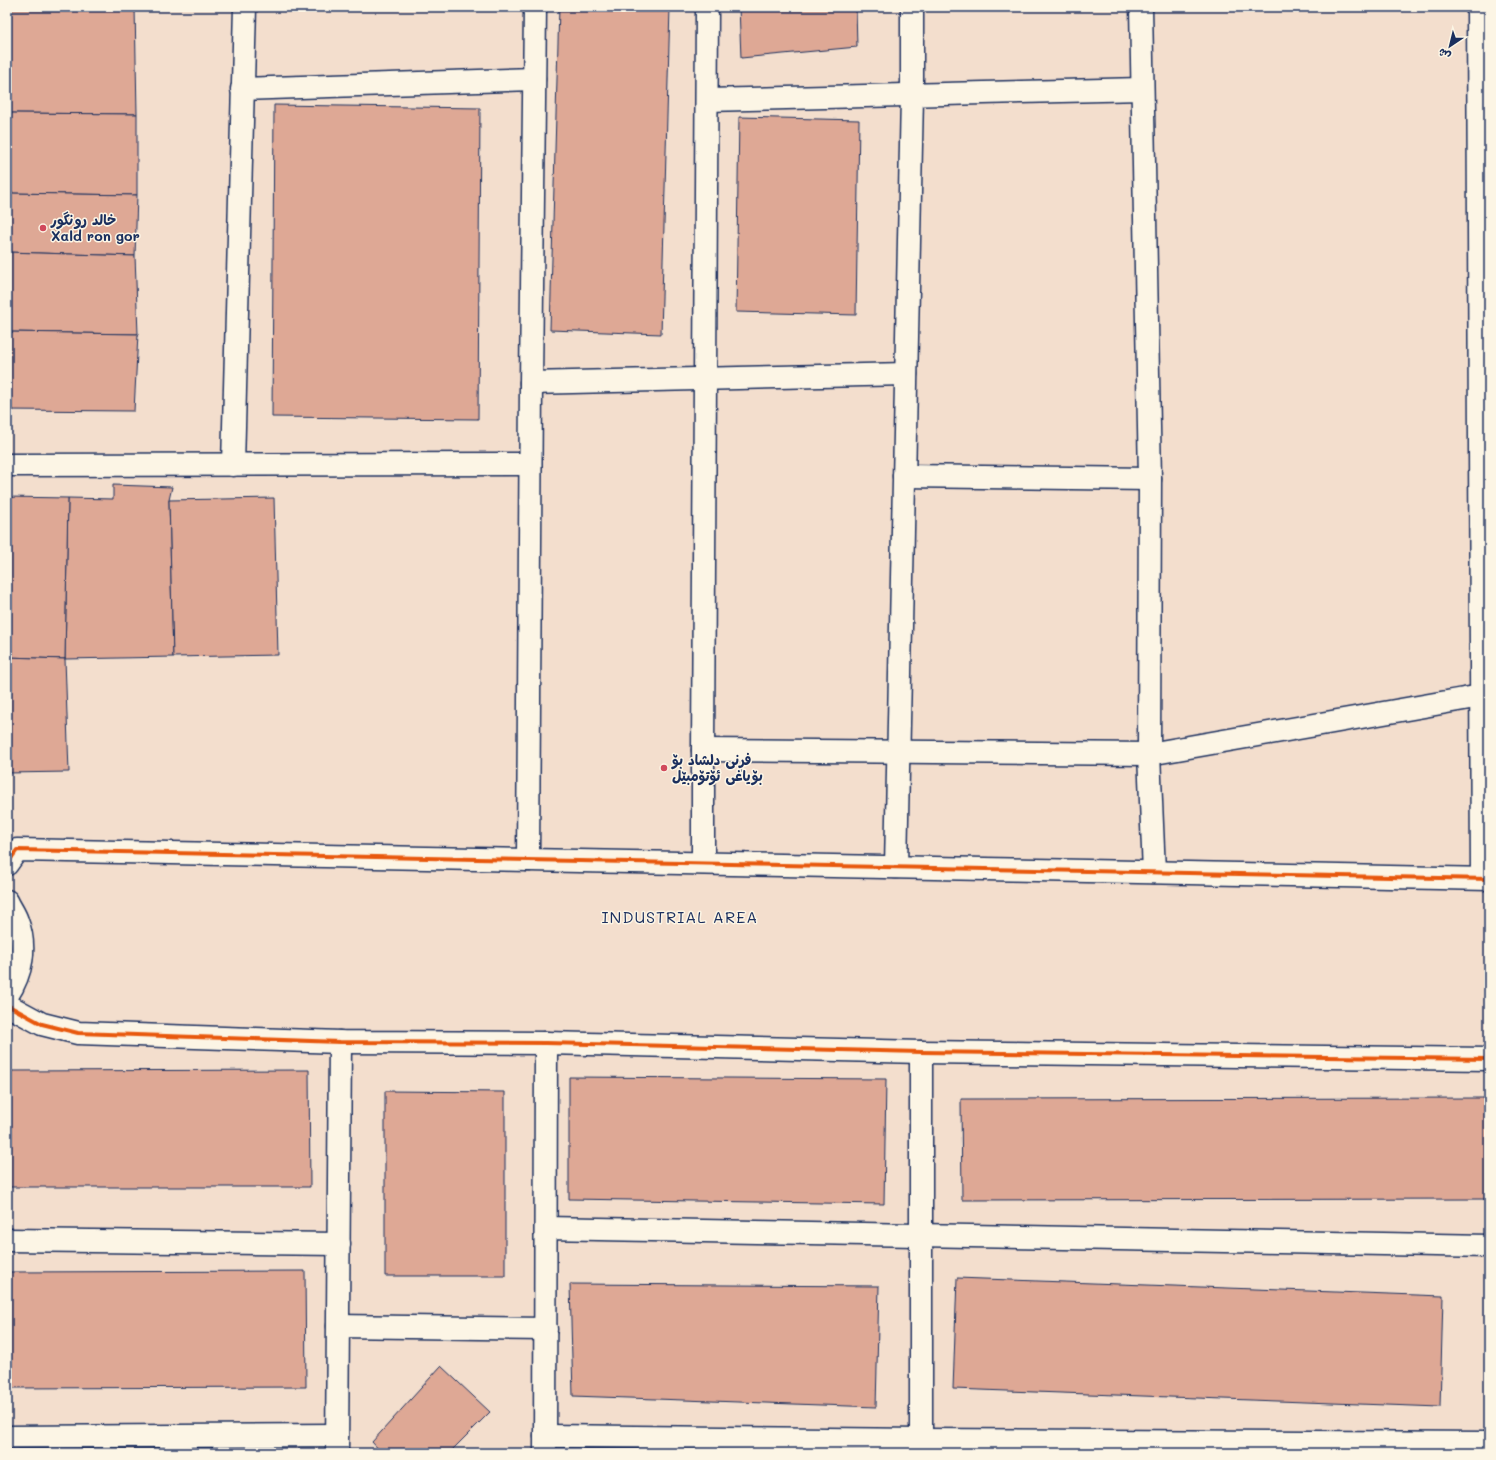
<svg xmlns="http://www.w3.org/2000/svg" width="1496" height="1460" font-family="Mali,'Playpen Sans Arabic',sans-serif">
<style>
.built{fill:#f3decd}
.building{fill:#dea895;stroke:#1b2f5e}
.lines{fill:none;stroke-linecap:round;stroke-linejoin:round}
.minor-casing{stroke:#1b2f5e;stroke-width:25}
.major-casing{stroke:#1b2f5e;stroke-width:25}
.minor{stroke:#fcf5e5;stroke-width:22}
.major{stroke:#fcf5e5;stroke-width:22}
.cycleway-casing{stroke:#fcf5e5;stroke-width:6}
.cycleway{stroke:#e8590c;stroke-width:4}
.poi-dot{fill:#d1495b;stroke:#fcf5e5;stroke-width:1.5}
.labels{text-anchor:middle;stroke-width:3;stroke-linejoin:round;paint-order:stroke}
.poi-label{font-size:14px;font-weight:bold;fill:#1b2f5e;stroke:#fcf5e5;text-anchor:start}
.quarter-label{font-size:16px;letter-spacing:1px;fill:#1b2f5e;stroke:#fcf5e5}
</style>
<rect width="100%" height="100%" fill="#fcf5e5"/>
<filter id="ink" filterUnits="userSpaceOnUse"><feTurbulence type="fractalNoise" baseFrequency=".025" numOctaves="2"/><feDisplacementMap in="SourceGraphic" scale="8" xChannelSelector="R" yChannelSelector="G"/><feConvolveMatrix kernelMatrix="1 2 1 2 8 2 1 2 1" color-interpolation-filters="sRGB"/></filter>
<g filter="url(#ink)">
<rect class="built" x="7" y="7" width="1482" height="1446"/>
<g class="building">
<polygon points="7,7 135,7 137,114 7,113"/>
<polygon points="559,7 670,7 661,334 550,330"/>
<polygon points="739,7 856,7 857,47 741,58"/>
<polygon points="274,105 480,108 478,419 272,417"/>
<polygon points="7,113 137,114 137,195 7,193"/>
<polygon points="739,117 859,120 856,315 736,312"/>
<polygon points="7,193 137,195 135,256 7,252"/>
<polygon points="7,252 135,256 138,334 7,332"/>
<polygon points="7,332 138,334 134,411 7,410"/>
<polygon points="113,485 172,487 169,500 173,657 65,659 68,498 113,499"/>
<polygon points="7,497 68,498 65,659 7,657"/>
<polygon points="274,498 278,655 173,657 169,500"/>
<polygon points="7,657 65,659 69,772 7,773"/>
<polygon points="309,1070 310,1187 7,1187 7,1071"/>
<polygon points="569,1077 886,1079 884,1204 569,1199"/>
<polygon points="385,1091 505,1092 505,1276 385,1276"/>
<polygon points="1489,1098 1489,1199 962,1200 961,1099"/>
<polygon points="305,1271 306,1387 7,1388 7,1272"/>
<polygon points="957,1278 1443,1296 1440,1407 953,1389"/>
<polygon points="570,1284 879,1286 876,1407 573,1396"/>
<polygon points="441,1366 490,1412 449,1453 382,1453 372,1442"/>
</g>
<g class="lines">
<defs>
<g id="minor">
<polyline points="1141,7 1150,479 1149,754 1154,872"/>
<polyline points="1478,7 1482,878"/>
<polyline points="242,89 534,79"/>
<polyline points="707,100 1142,89"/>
<polyline points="531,383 906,374"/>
<polyline points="7,465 530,464"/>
<polyline points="233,465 245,7"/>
<polyline points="904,476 1150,479"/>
<polyline points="703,750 1149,754 1481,696"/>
<polyline points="528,860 531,383 535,7"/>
<polyline points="703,863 703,750 707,7"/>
<polyline points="7,864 17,850 1489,879"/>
<polyline points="896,867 912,96 912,7"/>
<polyline points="7,1005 42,1024 78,1033 340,1042 546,1043 921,1052 1489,1059"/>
<polyline points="546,1228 1489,1246"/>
<polyline points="7,1240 339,1244"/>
<polyline points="338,1326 546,1329"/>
<polyline points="545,1436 921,1440 1489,1443"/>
<polyline points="7,1437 337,1435"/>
<polyline points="337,1453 340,1042"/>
<polyline points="545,1453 546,1043"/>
<polyline points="921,1453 921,1052"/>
</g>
<path id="major" d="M 7,901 C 10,908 15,914 17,921 C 27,947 22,973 7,996"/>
</defs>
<use href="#minor" class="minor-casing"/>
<use href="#major" class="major-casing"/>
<use href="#minor" class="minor"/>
<use href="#major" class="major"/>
<defs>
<g id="cycleway">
<polyline points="7,864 17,850 1489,879"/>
<polyline points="7,1005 42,1024 78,1033 340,1042 546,1043 921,1052 1489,1059"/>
</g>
</defs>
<use href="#cycleway" class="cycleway-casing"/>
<use href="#cycleway" class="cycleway"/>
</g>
</g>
<g class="poi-dot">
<circle cx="43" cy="228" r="4"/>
<circle cx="664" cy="768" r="4"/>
</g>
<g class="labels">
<g class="poi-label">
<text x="51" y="225">خالد رونگور<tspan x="51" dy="16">Xald ron gor</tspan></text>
<text x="672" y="765">فڕنی دلشاد بۆ<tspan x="672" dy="16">بۆیاغی ئۆتۆمبێل</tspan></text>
</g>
<g class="quarter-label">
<text x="680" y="923">INDUSTRIAL AREA</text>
</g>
</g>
<rect width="1496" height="1460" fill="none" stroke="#fcf5e5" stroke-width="24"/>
<rect x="12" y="12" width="1472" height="1436" fill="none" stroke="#1b2f5e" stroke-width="1.5" filter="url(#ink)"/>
<g transform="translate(1450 46) rotate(215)" stroke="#fcf5e5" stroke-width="3" paint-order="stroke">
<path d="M0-3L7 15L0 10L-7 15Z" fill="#1b2f5e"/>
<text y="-6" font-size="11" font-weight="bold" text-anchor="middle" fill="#1b2f5e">ش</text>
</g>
</svg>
